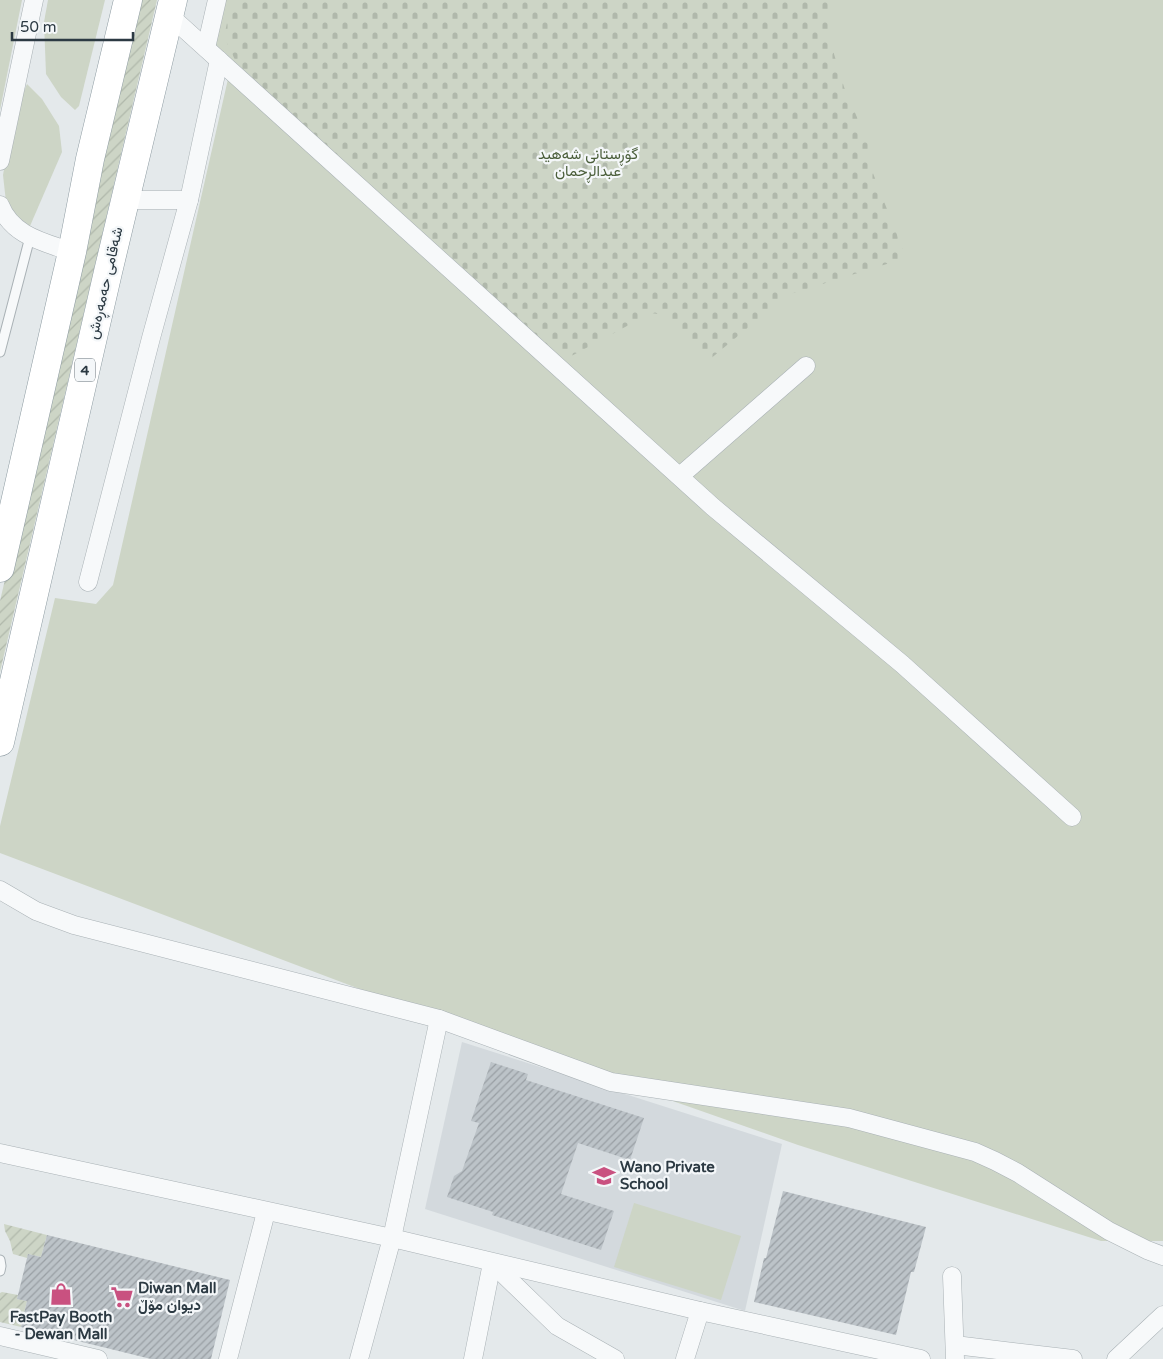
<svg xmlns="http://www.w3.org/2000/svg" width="1163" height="1359" font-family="'Varela Round',Vazirmatn,sans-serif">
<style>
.built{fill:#d3d9dd}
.green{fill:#cdd5c6}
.cemetery{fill:url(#cemetery-stones)}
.garden{fill:url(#garden-furrows)}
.building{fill:url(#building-hatch)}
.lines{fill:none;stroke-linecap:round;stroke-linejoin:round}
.lane-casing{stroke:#a9b1b5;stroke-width:11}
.street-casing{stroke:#a9b1b5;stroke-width:19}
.highway-casing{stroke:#8c9aa1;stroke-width:29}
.lane{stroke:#f7f9fa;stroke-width:9}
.street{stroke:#f7f9fa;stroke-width:18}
.highway{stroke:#fff;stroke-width:28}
.labels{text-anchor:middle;stroke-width:4.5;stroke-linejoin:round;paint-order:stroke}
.shield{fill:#f4f7f9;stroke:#68737a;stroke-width:1}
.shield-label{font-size:14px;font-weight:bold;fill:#2c3a43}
.park-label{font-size:15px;fill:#4a5e3a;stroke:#f4f7f9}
.street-label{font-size:15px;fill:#2c3a43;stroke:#f4f7f9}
.poi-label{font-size:15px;font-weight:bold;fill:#2c3a43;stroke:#f4f7f9;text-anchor:start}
</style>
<defs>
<pattern id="cemetery-stones" width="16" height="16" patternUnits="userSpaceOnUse" patternTransform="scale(1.25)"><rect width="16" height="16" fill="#cdd5c6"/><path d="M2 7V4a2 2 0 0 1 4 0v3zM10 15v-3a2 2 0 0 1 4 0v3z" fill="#b0b8ab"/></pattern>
<pattern id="garden-furrows" width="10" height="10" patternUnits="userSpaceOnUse" patternTransform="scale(1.25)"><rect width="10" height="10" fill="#cdd5c6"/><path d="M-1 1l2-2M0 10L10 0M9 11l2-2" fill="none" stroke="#b0b8ab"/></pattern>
<pattern id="building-hatch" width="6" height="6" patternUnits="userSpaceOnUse" patternTransform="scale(1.25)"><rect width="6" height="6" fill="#bcc3c8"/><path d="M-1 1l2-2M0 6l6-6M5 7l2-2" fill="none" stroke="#999fa4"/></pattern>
</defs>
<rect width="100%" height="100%" fill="#e4e9eb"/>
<polygon class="built" points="462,1042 782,1144 745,1311 425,1209"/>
<g class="green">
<polygon points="0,0 22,0 0,110"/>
<polygon points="48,0 105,0 79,106 75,110 61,97 46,74 44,22"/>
<polygon points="222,0 1163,0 1163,1241 1101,1241 798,1145 439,1019 0,853 0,826 55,598 96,604 113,585 228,79 211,42"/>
<polygon points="27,84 42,99 59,126 62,152 30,226 17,220 6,202 3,175 13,117"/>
<polygon points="634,1203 741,1236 721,1300 614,1267"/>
</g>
<polygon class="cemetery" points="232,0 829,0 829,21 834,54 844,87 871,150 869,163 906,258 787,295 709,360 665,315 651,313 564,360 238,66 224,37"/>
<g class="garden">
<polygon points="141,0 157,0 0,672 0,601"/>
<polygon points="4,1224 47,1235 41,1257 28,1254 27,1258 13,1254 10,1241 5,1231"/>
<polygon points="2,1292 18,1295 17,1299 27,1301 21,1327 0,1322 0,1293"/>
</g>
<g class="building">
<polygon points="491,1062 528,1074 526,1080 644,1118 630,1160 578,1143 561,1194 614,1211 601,1250 492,1215 493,1212 447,1197 454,1176 462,1171 479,1123 471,1121"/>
<polygon points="783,1191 926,1227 914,1272 911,1272 896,1335 754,1302 764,1258 766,1258"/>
<polygon points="47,1235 230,1280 211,1359 151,1359 21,1327 27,1301 17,1299 28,1254 41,1257"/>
</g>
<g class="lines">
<defs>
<g id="lane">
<polyline points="0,352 30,237"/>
<polyline points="0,1260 1,1266 0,1271"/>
</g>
<g id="street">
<polyline points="169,15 713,507 902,664 1072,817"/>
<polyline points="206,48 217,0"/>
<polyline points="0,161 34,0"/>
<polyline points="125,200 189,200"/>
<path d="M 0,205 C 12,236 44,242 72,252"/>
<polyline points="680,476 806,366"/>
<polyline points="88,582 151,338 189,200 219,60"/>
<polyline points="0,890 36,911 74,925 439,1019 611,1082 849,1118 975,1152 995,1161 1018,1173 1109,1231 1147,1250 1163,1256"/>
<polyline points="0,1153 392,1238 700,1311 921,1359"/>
<polyline points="492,1263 557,1326 615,1359"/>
<polyline points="952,1276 955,1359"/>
<polyline points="0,1336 98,1359"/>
<polyline points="955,1345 1073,1359"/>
<polyline points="228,1359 266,1212"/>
<polyline points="359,1359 392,1238 439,1019"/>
<polyline points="473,1359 492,1263"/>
<polyline points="685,1359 700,1311"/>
<polyline points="1116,1359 1163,1315"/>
</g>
<g id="highway">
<polyline points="0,568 72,252 90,159 128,0"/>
<polyline points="0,742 108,272 173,0"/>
</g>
</defs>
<use href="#lane" class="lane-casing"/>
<use href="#street" class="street-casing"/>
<use href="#highway" class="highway-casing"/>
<use href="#lane" class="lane"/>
<use href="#street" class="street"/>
<use href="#highway" class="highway"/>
</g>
<defs>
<symbol id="school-bare" viewBox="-9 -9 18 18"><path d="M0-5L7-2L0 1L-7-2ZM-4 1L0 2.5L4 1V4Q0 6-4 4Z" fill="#c95180" stroke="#f4f7f9" stroke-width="2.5" paint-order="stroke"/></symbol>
<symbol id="shop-bare" viewBox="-9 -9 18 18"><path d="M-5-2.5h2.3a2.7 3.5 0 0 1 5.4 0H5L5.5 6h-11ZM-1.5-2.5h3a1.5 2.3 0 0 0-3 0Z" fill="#c95180" stroke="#f4f7f9" stroke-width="2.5" paint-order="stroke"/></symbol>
<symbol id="supermarket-bare" viewBox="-9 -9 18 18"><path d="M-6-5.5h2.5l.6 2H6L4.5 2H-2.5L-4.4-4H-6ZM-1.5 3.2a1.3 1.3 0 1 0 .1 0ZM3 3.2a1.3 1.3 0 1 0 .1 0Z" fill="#c95180" stroke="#f4f7f9" stroke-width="2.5" paint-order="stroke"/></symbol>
</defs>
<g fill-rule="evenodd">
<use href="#school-bare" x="588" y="1160" width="32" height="32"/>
<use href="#shop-bare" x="45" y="1278" width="32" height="32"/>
<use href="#supermarket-bare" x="106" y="1281" width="32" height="32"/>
</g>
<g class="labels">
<rect class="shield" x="75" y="358.5" width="20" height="23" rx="4"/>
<g class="shield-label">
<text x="85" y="375">4</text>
</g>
<g class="park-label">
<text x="588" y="159">گۆڕستانی شەهید<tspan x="588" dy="17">عبدالڕحمان</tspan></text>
</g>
<g class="street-label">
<text transform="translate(105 283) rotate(-77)" y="5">شەقامی حەمەڕەش</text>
</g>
<g class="poi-label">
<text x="620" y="1172">Wano Private<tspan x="620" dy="17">School</tspan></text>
<text x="138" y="1293">Diwan Mall<tspan x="138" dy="17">دیوان مۆڵ</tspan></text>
<text x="61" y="1322" text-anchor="middle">FastPay Booth<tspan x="61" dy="17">- Dewan Mall</tspan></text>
</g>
</g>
<path d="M12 32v8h121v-8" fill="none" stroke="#2c3a43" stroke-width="2.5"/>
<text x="20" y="32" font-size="15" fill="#2c3a43" stroke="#f4f7f9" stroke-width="4" paint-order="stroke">50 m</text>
</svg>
